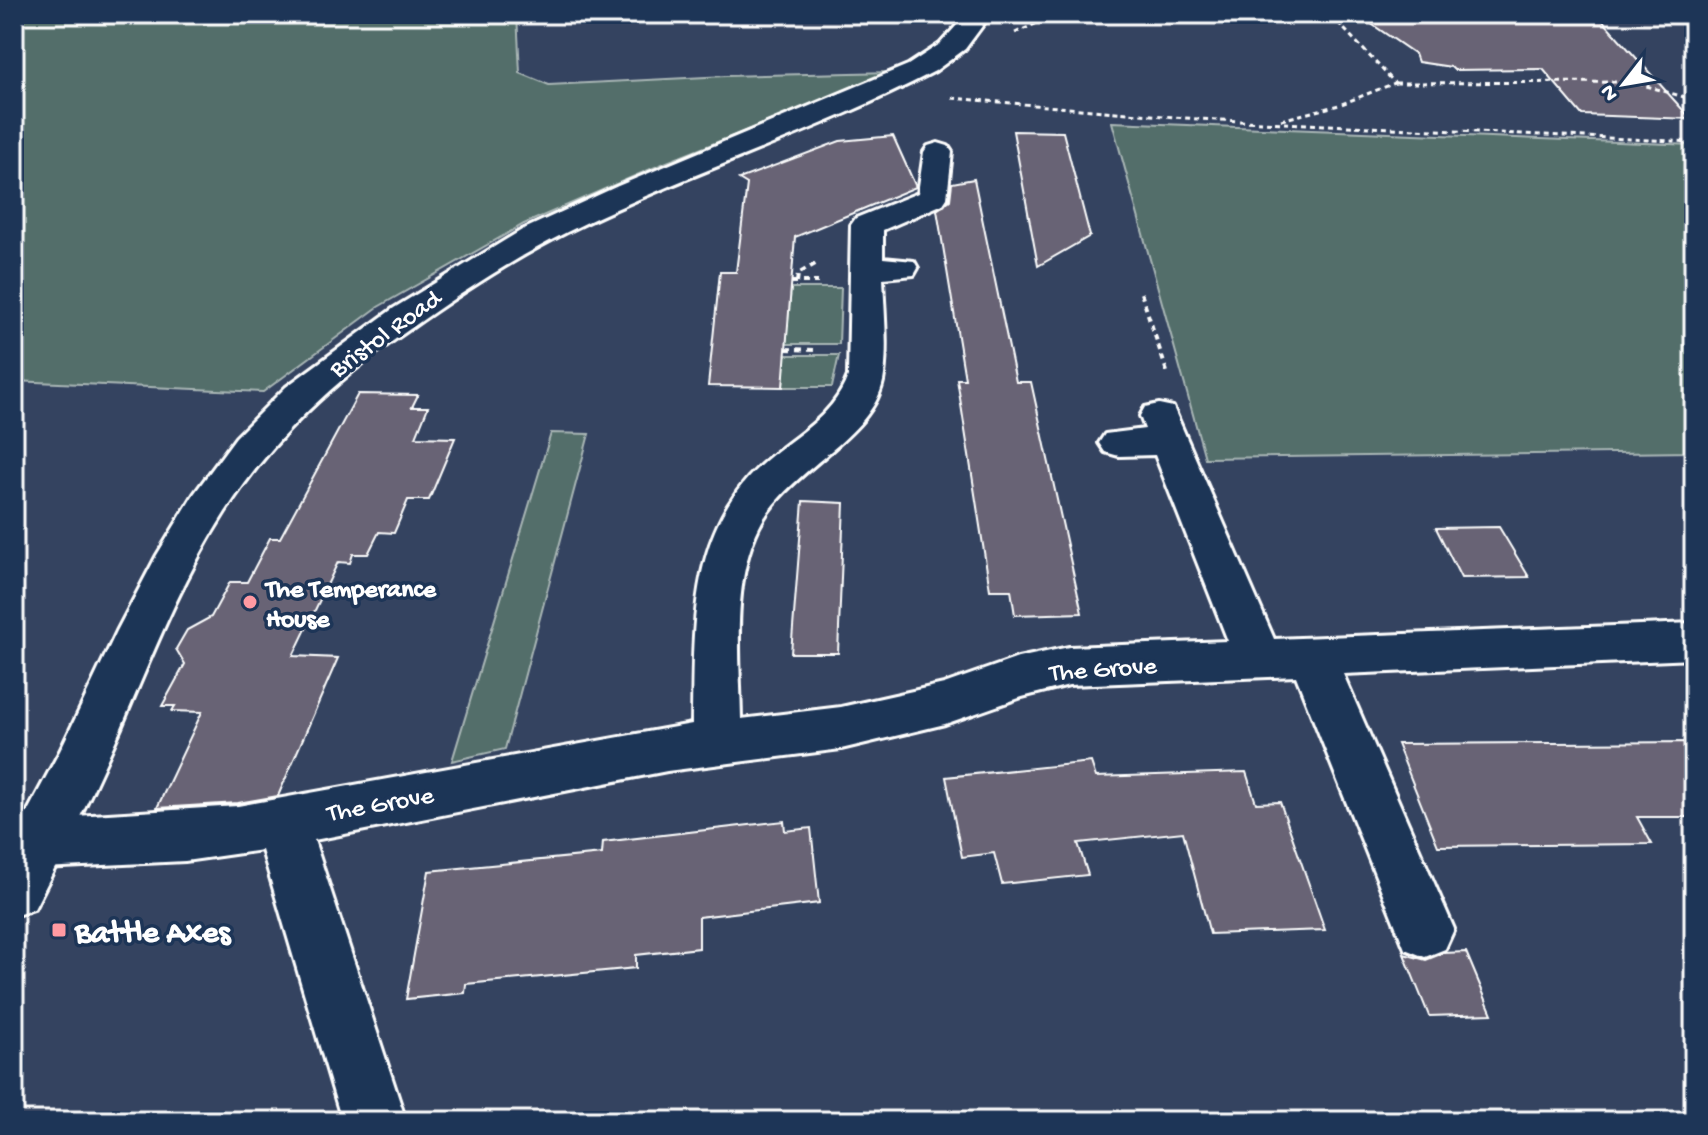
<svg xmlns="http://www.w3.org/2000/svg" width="1708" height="1135" font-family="'Gochi Hand',sans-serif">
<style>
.green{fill:#536e6b;stroke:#a9b6b5;stroke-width:2}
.building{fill:#686474;stroke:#fff;stroke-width:2}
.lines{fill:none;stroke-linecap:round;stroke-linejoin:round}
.minor-casing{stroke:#fff;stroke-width:6}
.major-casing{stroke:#fff;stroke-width:6}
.path-far1{stroke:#fff;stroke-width:3;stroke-dasharray:5 4;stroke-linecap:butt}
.path{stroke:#fff;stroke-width:4;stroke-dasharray:6 5;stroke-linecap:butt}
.minor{fill:#1d3557;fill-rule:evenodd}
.major{fill:#1d3557;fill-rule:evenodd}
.poi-dot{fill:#ff9aa2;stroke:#1d3557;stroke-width:3}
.labels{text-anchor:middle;stroke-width:7;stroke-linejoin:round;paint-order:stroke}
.street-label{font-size:26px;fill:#fff;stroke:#1d3557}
.poi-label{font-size:26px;font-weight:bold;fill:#fff;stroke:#1d3557;text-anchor:start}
.near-poi-label{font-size:32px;font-weight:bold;fill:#fff;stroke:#1d3557;text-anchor:start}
</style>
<rect width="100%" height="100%" fill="#344360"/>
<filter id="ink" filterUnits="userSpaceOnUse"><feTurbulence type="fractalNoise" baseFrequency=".0125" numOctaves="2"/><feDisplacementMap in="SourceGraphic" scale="16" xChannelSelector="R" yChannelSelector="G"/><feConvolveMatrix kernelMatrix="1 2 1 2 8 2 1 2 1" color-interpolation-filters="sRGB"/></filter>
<g filter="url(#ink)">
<g class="green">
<polygon points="14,14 517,14 520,73 549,85 726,76 893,72 667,162 524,224 378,307 263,392 14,381"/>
<polygon points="1112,122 1694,145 1694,452 1205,458"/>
<polygon points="791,288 841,288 839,344 786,344"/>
<polygon points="785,355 839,355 832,387 783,387"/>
<polygon points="551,433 589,434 505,749 452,761"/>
</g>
<g class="building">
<polygon points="1357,14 1597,14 1691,119 1582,115 1543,69 1454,70 1451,67 1418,62 1415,54"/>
<polygon points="1013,131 1063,132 1090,236 1038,266"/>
<polygon points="893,136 916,187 795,237 783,387 708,386 720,272 736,272 747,184 739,179 840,141"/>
<polygon points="974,179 1016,382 1031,382 1082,613 1015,615 1011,590 990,590 957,379 965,379 937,210 950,200 952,183"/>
<polygon points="358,394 418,395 412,407 428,407 416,437 455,438 429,500 408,500 394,533 379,532 368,554 353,554 350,563 338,562 293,656 338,658 278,796 238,803 157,808 202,712 172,711 175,706 162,706 185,664 176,649 187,630 211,617 230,582 247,582 270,538 280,538"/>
<polygon points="803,501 844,503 838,653 791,653"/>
<polygon points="1499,527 1529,577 1461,578 1436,528"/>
<polygon points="1694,742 1694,817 1637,817 1652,844 1438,846 1397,744"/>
<polygon points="1091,762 1096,777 1246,772 1256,803 1280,802 1325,930 1210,934 1183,832 1078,843 1088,875 1002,884 994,853 962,857 946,777"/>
<polygon points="784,821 785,831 811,828 819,903 699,917 699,948 636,955 636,968 466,984 465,993 406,999 429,871 602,854 603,842"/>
<polygon points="1466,952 1492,1014 1429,1016 1404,954 1426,960 1443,953"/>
</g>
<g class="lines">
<defs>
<path id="minor" d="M 938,143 L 948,146 L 952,152 L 947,198 L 943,204 L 883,230 L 883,258 L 914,261 L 918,268 L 914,275 L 883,278 C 884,309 888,344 884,375 C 877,437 787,469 759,527 C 731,584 740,657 741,719 L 841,707 L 944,684 L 1018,658 L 1069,647 L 1228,641 L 1155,455 L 1119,456 L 1105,452 L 1099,443 L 1105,434 L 1145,429 L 1140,416 L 1145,407 L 1159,404 L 1173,407 L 1274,639 L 1694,623 L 1694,659 L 1343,674 L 1454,929 L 1445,949 L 1425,957 L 1405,949 L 1296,676 L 1069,685 L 1022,697 L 945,724 L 841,749 L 667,771 L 314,840 L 406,1121 L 342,1121 L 262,850 L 185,861 L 43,868 L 24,861 L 16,843 L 24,825 L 43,818 L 238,806 L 692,724 C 694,634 687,534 760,466 C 792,436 832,420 848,376 L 851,225 L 856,218 L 918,193 L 924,152 L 928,146 Z"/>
<path id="major" d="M 967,14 L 991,14 L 965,49 L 935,71 C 816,133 687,173 567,232 C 511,260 458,295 407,331 C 334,381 273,437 225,512 C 182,579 152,655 121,728 C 94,789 65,849 34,909 L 14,916 L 14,837 L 60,751 L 117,631 L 157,555 L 194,494 L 236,437 L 286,387 L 394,308 L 522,230 L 618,186 L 908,65 L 940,44 Z"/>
</defs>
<use href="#minor" class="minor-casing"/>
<use href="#major" class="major-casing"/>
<g class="path-far1">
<polyline points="1015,33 1058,14"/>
<polyline points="1395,83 1633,82 1694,100"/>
<polyline points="952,98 1198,119 1694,142"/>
<polyline points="1281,120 1339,105 1395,83 1330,14"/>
</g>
<g class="path">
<polyline points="791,282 818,282"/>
<polyline points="797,282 798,274 817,263"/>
<polyline points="1141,293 1168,375"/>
<polyline points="786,349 817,350"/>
</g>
<use href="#minor" class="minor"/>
<use href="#major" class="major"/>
</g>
</g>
<g class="poi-dot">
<circle cx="250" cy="602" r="8"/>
<rect x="51" y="922" width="16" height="16" rx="4"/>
</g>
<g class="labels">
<g class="street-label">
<text transform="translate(384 332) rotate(-36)" y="9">Bristol Road</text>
<text transform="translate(1103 667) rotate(-4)" y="9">The Grove</text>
<text transform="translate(380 802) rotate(-10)" y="9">The Grove</text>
</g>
<g class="poi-label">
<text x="266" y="596">The Temperance<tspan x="266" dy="30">House</tspan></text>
</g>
<g class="near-poi-label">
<text x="75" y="941">Battle Axes</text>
</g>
</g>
<rect width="1708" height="1135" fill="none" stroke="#1d3557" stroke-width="48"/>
<rect x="24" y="24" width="1660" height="1087" fill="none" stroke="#fff" stroke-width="3" filter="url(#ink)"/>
<g transform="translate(1624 84) rotate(239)" stroke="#1d3557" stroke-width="6" paint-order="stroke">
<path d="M0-6L14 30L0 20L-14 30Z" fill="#ffffff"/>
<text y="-12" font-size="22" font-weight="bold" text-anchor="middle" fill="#ffffff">N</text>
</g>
</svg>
